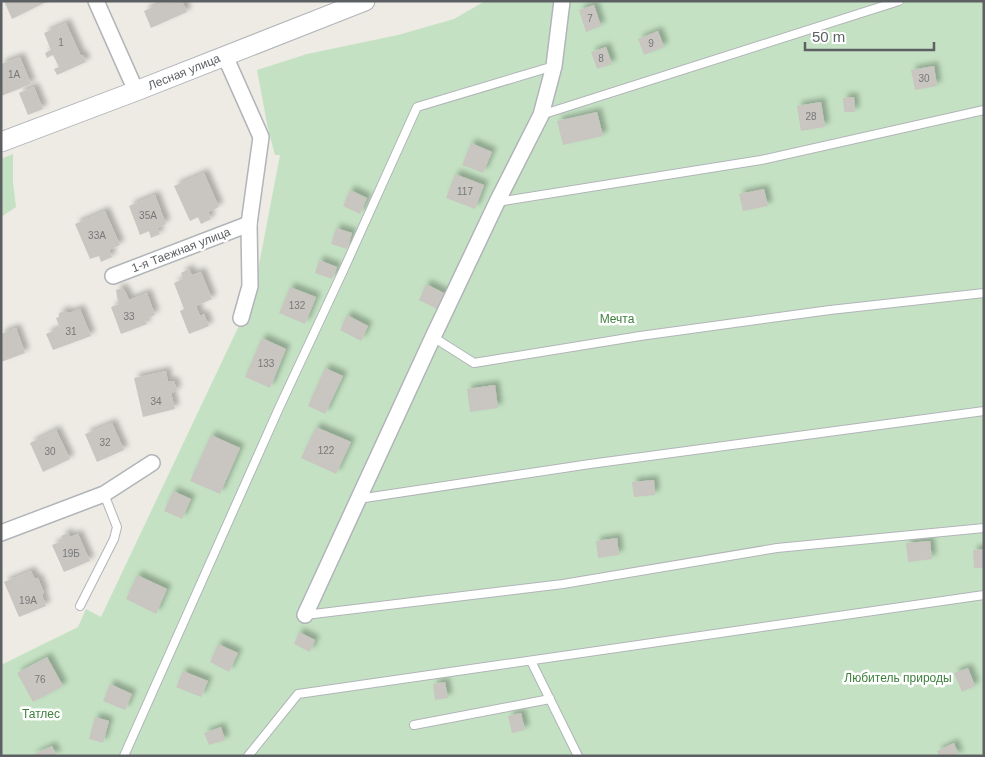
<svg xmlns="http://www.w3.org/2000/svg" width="985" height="757" font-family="Arial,sans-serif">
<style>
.green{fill:#c4e2c3}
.building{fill:#c9c5c0;filter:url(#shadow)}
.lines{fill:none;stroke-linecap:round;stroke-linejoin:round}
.service-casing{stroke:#b1b4b8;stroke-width:10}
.minor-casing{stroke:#b1b4b8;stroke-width:18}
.tertiary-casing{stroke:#b1b4b8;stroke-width:21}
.service{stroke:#fff;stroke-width:8}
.minor{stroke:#fff;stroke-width:15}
.tertiary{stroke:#fff;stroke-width:19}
.labels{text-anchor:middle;stroke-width:5;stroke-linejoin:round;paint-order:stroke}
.number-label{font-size:10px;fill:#77797a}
.street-label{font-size:12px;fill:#5c6063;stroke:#fff}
.park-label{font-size:12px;fill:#3e813d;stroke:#fff}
</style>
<defs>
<filter id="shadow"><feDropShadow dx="4.5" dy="-4.5" stdDeviation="2.5" flood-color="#0004"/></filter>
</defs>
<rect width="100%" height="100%" fill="#edebe4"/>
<g class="green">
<polygon points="485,1 984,1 984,756 1,756 1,665 78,627 86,609 101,617 253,296 280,155 275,155 268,129 257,70 307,54 398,35 454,19"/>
<polygon points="13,154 13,182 16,207 1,217 1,159"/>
</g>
<g class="building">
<polygon points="4,1 48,1 12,19"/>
<polygon points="166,1 182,1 187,12 151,28 144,11"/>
<polygon points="594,5 601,26 586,32 579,10"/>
<polygon points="66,23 81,56 83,55 86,62 57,75 54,69 59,67 53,55 47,58 45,53 51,50 44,33"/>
<polygon points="658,31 664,47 644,55 638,39"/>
<polygon points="606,47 612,64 597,69 591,52"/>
<polygon points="20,57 31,84 1,96 1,64"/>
<polygon points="934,66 937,86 915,90 911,70"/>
<polygon points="34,87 43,109 28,115 19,93"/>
<polygon points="854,97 855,112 844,112 843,98"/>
<polygon points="821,102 825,127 801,131 797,106"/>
<polygon points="597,112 603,136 563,145 557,121"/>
<polygon points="471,143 492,152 483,173 462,165"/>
<polygon points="204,173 219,207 208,212 211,219 201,224 198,217 190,221 174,186"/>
<polygon points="455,174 484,185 475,209 446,198"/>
<polygon points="764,189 768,206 743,211 739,194"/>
<polygon points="350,190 367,198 360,214 343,206"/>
<polygon points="155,195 166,224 157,228 160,234 151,238 149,231 140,235 129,206"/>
<polygon points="105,211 120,245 109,250 112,257 101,262 99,256 90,259 75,224"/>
<polygon points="336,228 352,233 347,249 331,244"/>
<polygon points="319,260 337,267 332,279 315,273"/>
<polygon points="189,269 192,275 201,272 212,299 196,306 200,316 204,314 209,326 189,334 180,311 184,309 174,283 183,279 181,273"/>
<polygon points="426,284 446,294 439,310 419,300"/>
<polygon points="290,287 316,297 305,324 279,313"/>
<polygon points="122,288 126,293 129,300 147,293 155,315 145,319 147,324 121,334 111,307 119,304 117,297 116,290"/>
<polygon points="80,309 91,336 53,350 46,334 60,328 56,318 59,317 59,313 65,311 69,313"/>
<polygon points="347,315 368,326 361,341 340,330"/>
<polygon points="16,328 25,353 1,362 1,334"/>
<polygon points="262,338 286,349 270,388 245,377"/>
<polygon points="325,368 343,376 325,414 308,406"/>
<polygon points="166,371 168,382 174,381 177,391 171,393 175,409 143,417 134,378"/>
<polygon points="495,385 498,408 470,412 467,389"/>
<polygon points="112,423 124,450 97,462 85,434"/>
<polygon points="316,427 351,442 336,474 301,458"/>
<polygon points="56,430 70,459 43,472 30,443"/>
<polygon points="211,435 240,448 220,494 190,481"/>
<polygon points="654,480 655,495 634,497 632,482"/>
<polygon points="173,491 191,499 182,519 164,511"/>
<polygon points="68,533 70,537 78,534 90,561 64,572 52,545 63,541 61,536"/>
<polygon points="617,538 619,555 598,558 596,541"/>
<polygon points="930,541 932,559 908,562 906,543"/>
<polygon points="984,549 984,568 974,568 973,550"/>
<polygon points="31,571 35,579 38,578 44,593 42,594 46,606 19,617 4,582"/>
<polygon points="137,575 167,589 156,614 126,599"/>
<polygon points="299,632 315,640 310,652 294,644"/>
<polygon points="218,644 238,653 229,672 210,662"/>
<polygon points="47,657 63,686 33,702 17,673"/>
<polygon points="968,668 975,686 962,692 954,673"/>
<polygon points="183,671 208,681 201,697 176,687"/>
<polygon points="445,682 448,698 435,700 433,684"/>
<polygon points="110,684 132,694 125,710 103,701"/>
<polygon points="521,713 525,730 512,733 508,716"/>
<polygon points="95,717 109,721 103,743 89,739"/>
<polygon points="221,727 225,740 209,745 204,733"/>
<polygon points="954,743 959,756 939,756 937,751"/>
<polygon points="52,746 57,756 30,756"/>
</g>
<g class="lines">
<defs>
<g id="service">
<polyline points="541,115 899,1"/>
<polyline points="497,202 761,160 984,110"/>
<polyline points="433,337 474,363 640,336 830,310 984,293"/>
<polyline points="358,499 590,464 984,411"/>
<polyline points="80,606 114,539 117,527 104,494"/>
<polyline points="305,615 563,584 777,548 984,528"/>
<polyline points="531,661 578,756"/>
<polyline points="414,725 550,699"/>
<polyline points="124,756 279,408 343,271 417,107 554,66"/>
<polyline points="248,756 298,694 984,595"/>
</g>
<g id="minor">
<polyline points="96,1 136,91"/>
<polyline points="225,56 261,137 249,224 250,286 241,318"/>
<polyline points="113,276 249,224"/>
<polyline points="1,533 104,494 152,463"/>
<polyline points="305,615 433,337 497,202 541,115 554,66 562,1"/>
</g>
<polyline id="tertiary" points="1,142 136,91 365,1"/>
</defs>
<use href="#service" class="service-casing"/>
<use href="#minor" class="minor-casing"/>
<use href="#tertiary" class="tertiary-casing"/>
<use href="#service" class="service"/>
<use href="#minor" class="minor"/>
<use href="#tertiary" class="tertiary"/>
</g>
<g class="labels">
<g class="number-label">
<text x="590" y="22">7</text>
<text x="61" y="46">1</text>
<text x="651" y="47">9</text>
<text x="601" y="62">8</text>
<text x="14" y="78">1А</text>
<text x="924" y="82">30</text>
<text x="811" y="120">28</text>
<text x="465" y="195">117</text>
<text x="148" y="219">35А</text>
<text x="97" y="239">33А</text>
<text x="297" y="309">132</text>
<text x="129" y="320">33</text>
<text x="71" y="335">31</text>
<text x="266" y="367">133</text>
<text x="156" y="405">34</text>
<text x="105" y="446">32</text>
<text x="326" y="454">122</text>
<text x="50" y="455">30</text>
<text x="71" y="557">19Б</text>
<text x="28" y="604">19А</text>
<text x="40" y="683">76</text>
</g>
<g class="street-label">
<text transform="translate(184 72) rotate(-22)" y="4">Лесная улица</text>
<text transform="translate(181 250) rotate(-21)" y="4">1-я Таежная улица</text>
</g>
<g class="park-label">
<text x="617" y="323">Мечта</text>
<text x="898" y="682">Любитель природы</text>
<text x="41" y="718">Татлес</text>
</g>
</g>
<rect width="985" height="757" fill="none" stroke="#5c6063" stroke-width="5"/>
<path d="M805 42v8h129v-8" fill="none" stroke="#5c6063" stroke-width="2.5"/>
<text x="812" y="42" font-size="15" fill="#5c6063" stroke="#ffffff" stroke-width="4" paint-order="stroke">50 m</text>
</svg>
